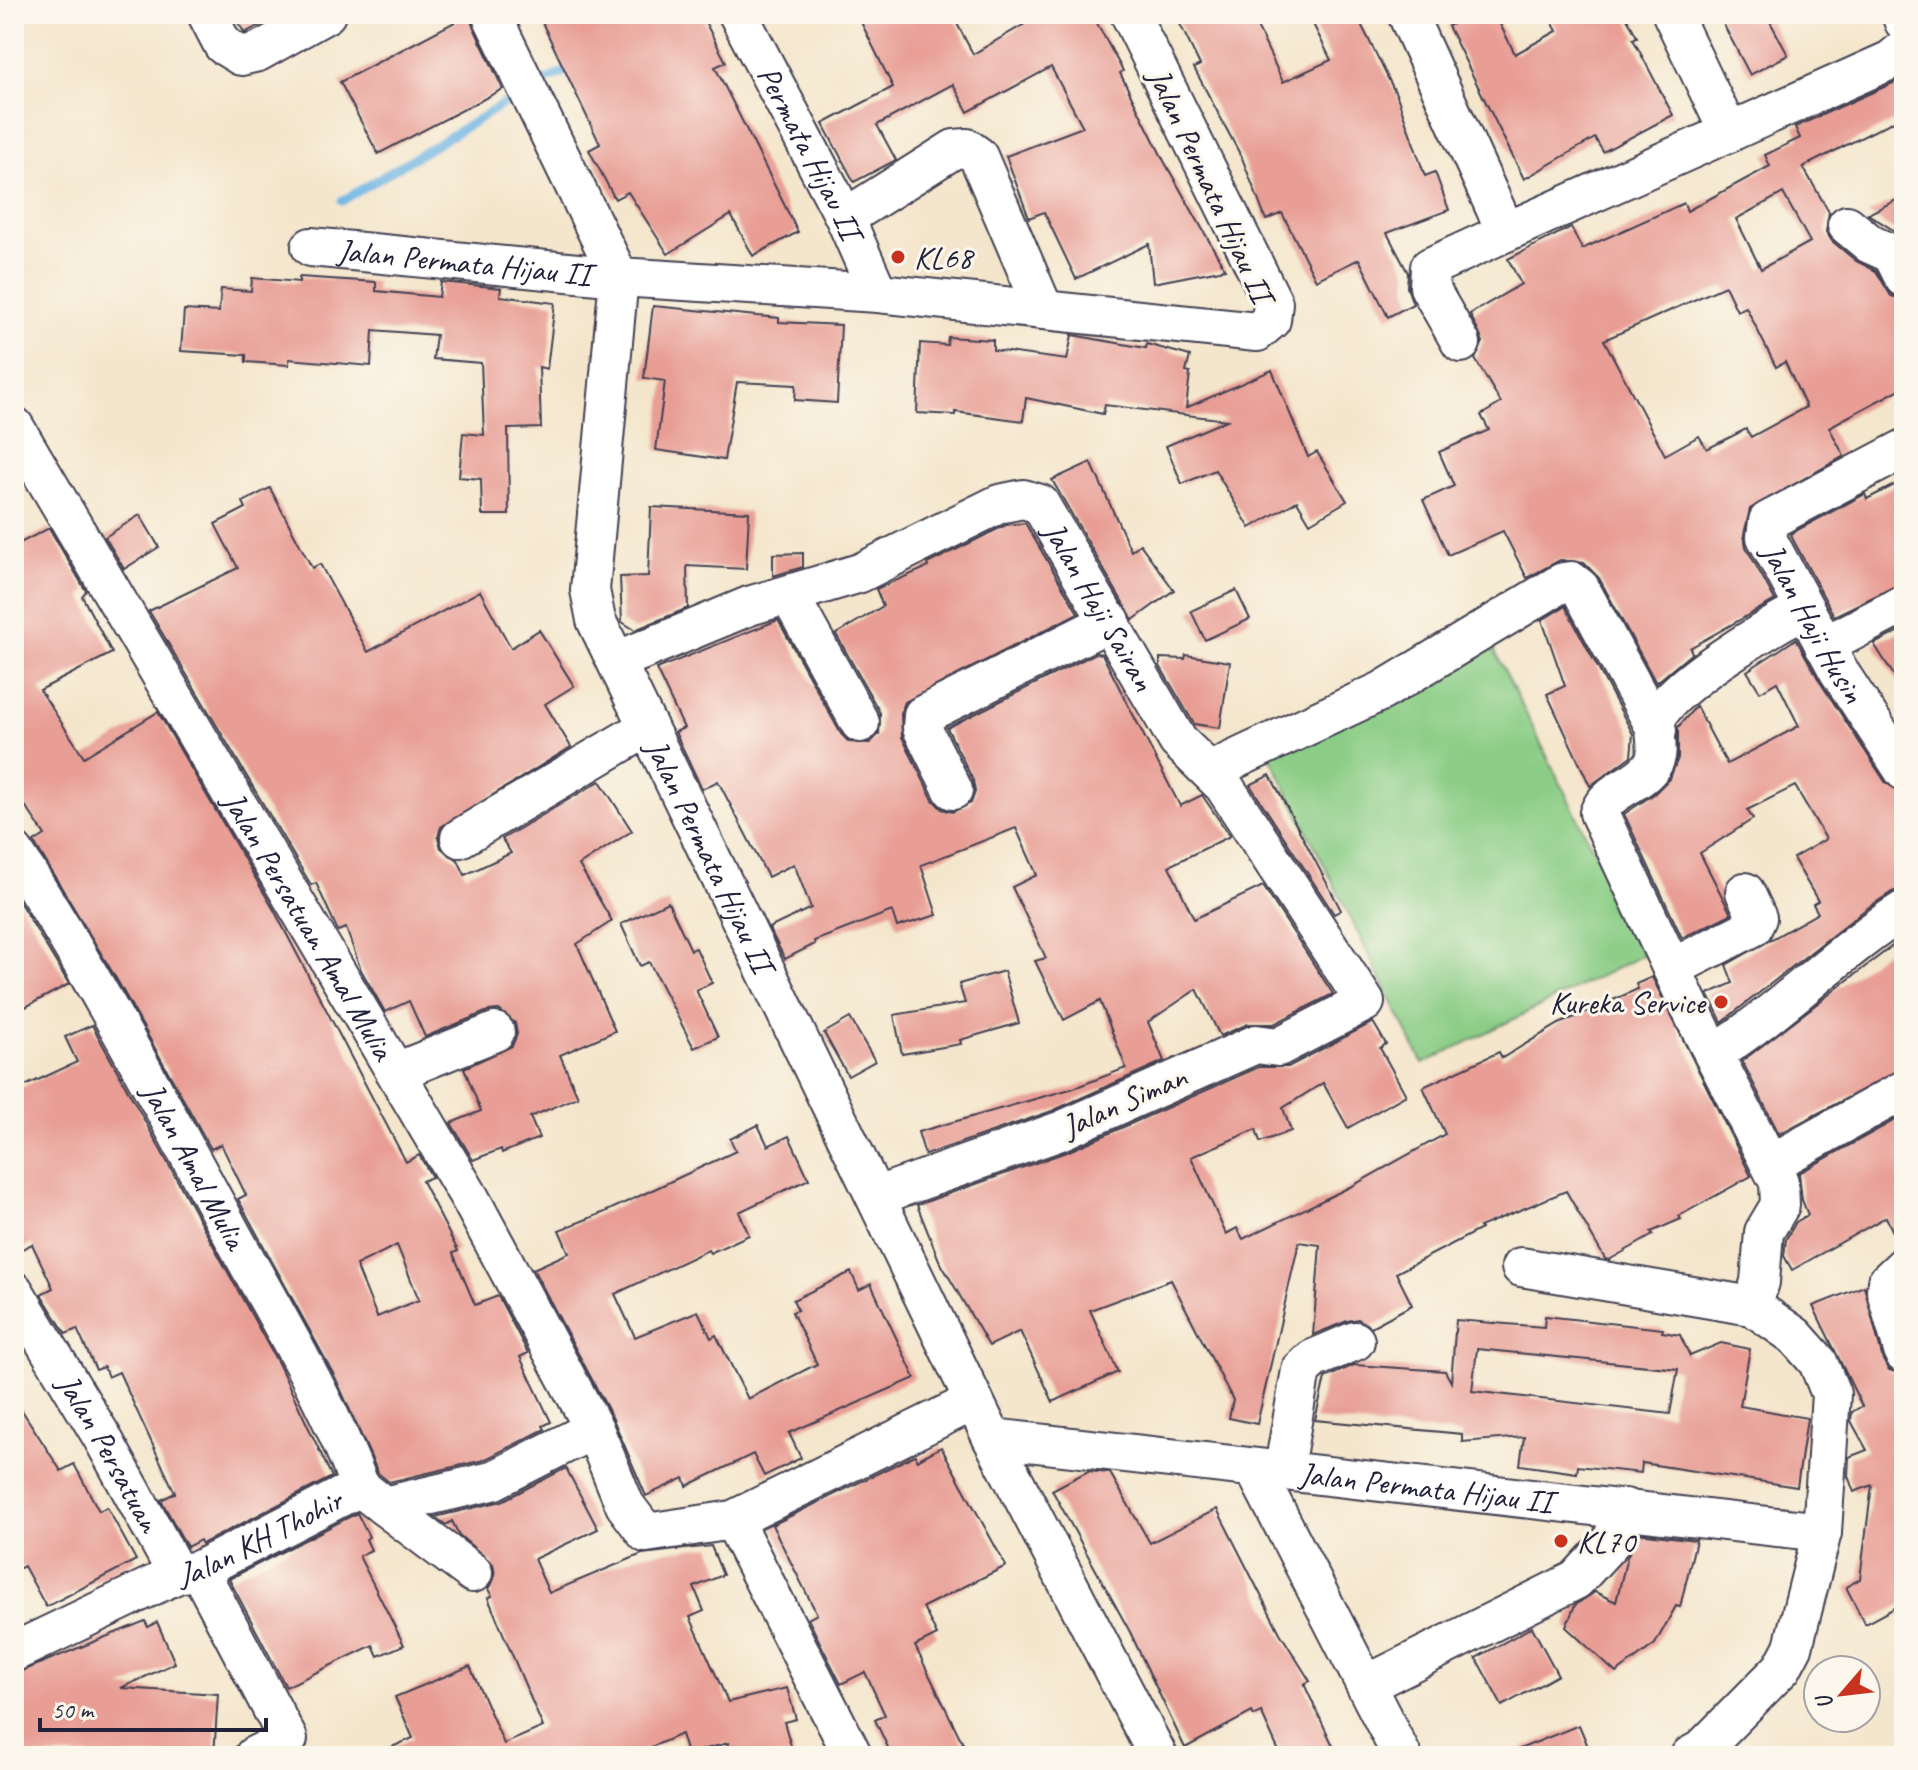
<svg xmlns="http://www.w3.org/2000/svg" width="1918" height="1770" font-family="Caveat,sans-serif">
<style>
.green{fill:#8bcd86;stroke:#567860;stroke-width:2}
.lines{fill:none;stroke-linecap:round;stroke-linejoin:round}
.stream{stroke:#6bb3e3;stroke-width:9}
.building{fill:#e89e95;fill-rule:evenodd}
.minor-casing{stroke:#423f51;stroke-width:42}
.minor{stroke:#fff;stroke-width:38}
.poi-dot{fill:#c8321e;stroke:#fbf7ec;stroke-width:3}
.labels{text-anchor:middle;stroke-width:6;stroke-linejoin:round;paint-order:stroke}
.street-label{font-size:32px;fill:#22223b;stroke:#fbf7ec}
.poi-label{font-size:32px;fill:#22223b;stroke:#fbf7ec;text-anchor:start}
</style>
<rect width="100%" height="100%" fill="#fbf7ec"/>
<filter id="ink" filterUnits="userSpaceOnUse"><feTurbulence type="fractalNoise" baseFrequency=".0125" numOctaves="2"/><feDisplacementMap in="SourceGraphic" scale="16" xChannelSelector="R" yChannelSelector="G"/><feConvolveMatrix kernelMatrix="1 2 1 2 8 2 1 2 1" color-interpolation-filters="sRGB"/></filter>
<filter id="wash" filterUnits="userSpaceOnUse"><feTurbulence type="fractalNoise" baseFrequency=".006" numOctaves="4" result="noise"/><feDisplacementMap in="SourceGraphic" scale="32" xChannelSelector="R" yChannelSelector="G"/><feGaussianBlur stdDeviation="1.8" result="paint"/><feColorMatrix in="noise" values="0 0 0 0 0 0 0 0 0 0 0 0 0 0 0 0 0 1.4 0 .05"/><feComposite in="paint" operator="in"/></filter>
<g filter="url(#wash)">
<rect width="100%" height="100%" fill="#f4e6cc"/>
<polygon class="green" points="1485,631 1645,954 1423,1064 1263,742"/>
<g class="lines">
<g class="stream">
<polyline points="535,85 576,67"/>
<polyline points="342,201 522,93"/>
</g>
</g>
<g id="blocks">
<g class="building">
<polygon points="232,14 281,14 245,33"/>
<polygon points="538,14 701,14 726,62 715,67 798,232 753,256 731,215 668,254 628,192 615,199 589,150 600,144"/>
<polygon points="857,14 952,14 973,54 1042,14 1092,14 1123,71 1120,73 1164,161 1225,269 1153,283 1149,244 1076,279 1044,212 1029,218 1006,156 1083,127 1051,67 968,112 953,84 877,125 896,160 854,182 823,124 893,87"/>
<polygon points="1175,14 1251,14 1283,82 1331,60 1308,14 1356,14 1397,96 1425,176 1435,172 1449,210 1387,233 1408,273 1407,287 1413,304 1388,317 1359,259 1316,280 1282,213 1266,220 1242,158 1194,68 1200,65"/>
<polygon points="1473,14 1495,14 1515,54 1557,31 1548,14 1625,14 1637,37 1633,39 1673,115 1603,152 1595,138 1524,179 1448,26"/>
<polygon points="1718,14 1766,14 1788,55 1750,75"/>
<polygon points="468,15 503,89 378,154 340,82"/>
<path d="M 1904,78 L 1904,116 L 1803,167 L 1829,212 L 1826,232 L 1832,241 L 1856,261 L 1876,271 L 1891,296 L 1904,300 L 1904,387 L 1829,427 L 1844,456 L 1750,509 L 1744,534 L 1746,547 L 1775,600 L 1690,648 L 1692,653 L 1656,683 L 1599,578 L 1584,563 L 1560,560 L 1527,578 L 1503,531 L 1448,555 L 1423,500 L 1454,486 L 1439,452 L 1489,430 L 1481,415 L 1501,403 L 1475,359 L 1483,342 L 1470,314 L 1521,284 L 1508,259 L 1571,227 L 1582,249 L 1684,203 L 1687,211 L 1770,166 L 1765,155 L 1800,138 L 1795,127 ZM 1783,193 L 1810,242 L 1761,269 L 1736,219 ZM 1725,286 L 1737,311 L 1746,307 L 1776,367 L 1785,362 L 1806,407 L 1751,437 L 1746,429 L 1707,449 L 1699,436 L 1665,455 L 1604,340 Z"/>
<polygon points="1904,196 1904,230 1898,233 1868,214"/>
<polygon points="299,277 376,282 376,291 439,297 441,282 501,288 500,296 555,303 547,369 539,367 541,428 508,429 509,515 482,515 481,479 459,477 463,433 484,435 481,363 433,359 436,335 373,330 371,366 289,359 289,365 246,362 246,355 181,351 184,310 219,312 221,289 251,291 252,278 299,282"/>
<polygon points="653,306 779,318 779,322 841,325 837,403 795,400 796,385 737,382 724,460 656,450 665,381 644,378"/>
<polygon points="1072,335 1146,348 1147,344 1190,356 1186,372 1190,373 1186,408 1272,370 1308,457 1317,452 1347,501 1310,523 1297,501 1250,528 1215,470 1182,484 1166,446 1227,420 1105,405 1103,414 1026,398 1023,421 955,412 955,415 917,413 920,343 947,345 948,337 993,340 993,350 1067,360"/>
<polygon points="1091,462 1131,551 1140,544 1174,590 1133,620 1052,480"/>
<polygon points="1904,480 1904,582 1834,616 1790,534 1865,494 1867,499"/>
<polygon points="270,488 312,568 320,564 368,652 480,591 511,648 539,630 574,686 545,704 571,747 441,827 438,837 441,848 458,860 465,875 511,853 502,839 600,781 632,831 579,865 612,921 577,944 615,1031 560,1055 578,1097 530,1117 539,1138 502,1153 501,1149 473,1160 451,1123 481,1111 464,1068 512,1046 517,1034 515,1023 499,1010 488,1011 425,1037 409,1001 385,1012 361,970 346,928 338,931 316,883 311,885 149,611 238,568 215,524 246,508 243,502"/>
<polygon points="651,507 749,512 746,569 687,566 688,608 635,630 622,622 620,577 648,576"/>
<polygon points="140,515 159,547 124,569 105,537"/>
<polygon points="1025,523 1078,613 905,702 901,713 902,737 933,800 942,809 952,812 971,803 975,792 973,780 947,728 1096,653 1102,654 1180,806 1202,795 1230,836 1169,866 1194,919 1263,886 1333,994 1274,1024 1248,1024 1220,1036 1197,989 1148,1022 1164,1061 1052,1111 925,1155 918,1132 1074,1088 1126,1068 1100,1001 1064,1020 1035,961 1046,958 1012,887 1037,875 1016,828 921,865 937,915 897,927 892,911 814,941 815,944 785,959 769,928 811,908 794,864 768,877 718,781 702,789 675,732 684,728 656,669 778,620 841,734 849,742 870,743 879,734 880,713 836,634 883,606 876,589 928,567 927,564 1006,525"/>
<path d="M 49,528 L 86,591 L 82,596 L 112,653 L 40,690 L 84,757 L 158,712 L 274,910 L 406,1162 L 419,1155 L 432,1177 L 422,1181 L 458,1251 L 453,1253 L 475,1305 L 498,1296 L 528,1353 L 520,1357 L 551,1422 L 543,1426 L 545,1429 L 484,1460 L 389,1482 L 378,1473 L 335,1377 L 238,1199 L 246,1195 L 221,1144 L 211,1149 L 117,980 L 34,842 L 45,835 L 14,789 L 14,546 ZM 397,1245 L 419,1300 L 377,1317 L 356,1265 Z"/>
<polygon points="803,553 803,567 773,576 773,554"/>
<polygon points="1236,590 1250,619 1205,640 1191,611"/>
<polygon points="1565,606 1633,734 1631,756 1590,786 1547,694 1565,686 1542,620"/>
<polygon points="1904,629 1904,691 1874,644"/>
<polygon points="1796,639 1820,682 1886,783 1904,793 1904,888 1892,892 1866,909 1722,1022 1708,994 1733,983 1726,965 1818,913 1813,904 1818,901 1793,858 1826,839 1795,786 1747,810 1753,819 1700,853 1731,914 1682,938 1624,814 1654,794 1670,778 1678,758 1678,727 1696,706 1727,764 1799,726 1777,682 1760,692 1747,671"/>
<polygon points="1186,655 1230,662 1220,728 1194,724 1160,666 1160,658 1185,659"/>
<polygon points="1270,775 1341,910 1334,914 1250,785"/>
<polygon points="14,893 69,984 14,1013"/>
<polygon points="668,902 691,950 696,948 712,983 696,990 718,1037 694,1048 649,962 640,966 621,924"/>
<polygon points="1904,937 1904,1068 1779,1134 1742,1061"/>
<polygon points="1004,971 1019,1023 960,1040 961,1044 902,1054 894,1015 965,1003 959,984"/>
<polygon points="1652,977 1751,1176 1679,1216 1681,1219 1651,1232 1653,1235 1609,1260 1605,1259 1566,1191 1479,1227 1481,1229 1396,1273 1412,1305 1371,1327 1358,1319 1347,1321 1313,1335 1320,1245 1299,1242 1257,1424 1229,1418 1233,1400 1171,1280 1090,1310 1118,1372 1053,1402 1020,1331 989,1346 939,1260 917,1205 1069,1151 1259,1067 1288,1067 1373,1022 1386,1044 1380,1048 1406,1095 1348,1128 1323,1083 1283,1108 1291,1131 1260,1142 1256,1129 1191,1157 1226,1234 1237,1228 1243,1239 1352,1186 1445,1134 1423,1087 1499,1052 1502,1058 1559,1024 1638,989 1636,984"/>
<polygon points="850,1018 875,1061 848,1076 824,1033"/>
<polygon points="92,1025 279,1365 332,1477 202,1544 200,1540 187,1547 161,1500 175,1493 119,1372 108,1377 104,1367 96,1370 77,1329 66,1334 41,1294 53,1288 32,1244 14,1253 14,1091 77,1062 65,1037"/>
<polygon points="1904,1115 1904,1245 1899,1245 1886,1217 1792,1270 1784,1256 1786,1239 1796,1222 1808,1215 1802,1200 1799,1173"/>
<polygon points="758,1125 768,1146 789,1136 809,1179 739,1212 749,1235 710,1253 708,1250 615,1294 635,1337 698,1311 711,1338 716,1335 748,1399 817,1364 792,1312 798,1310 793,1300 851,1272 859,1290 871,1284 915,1378 789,1433 801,1458 764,1476 753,1454 687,1486 684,1478 646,1496 613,1419 533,1269 569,1253 559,1230 605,1212 736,1151 730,1139"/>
<polygon points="1864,1286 1883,1360 1889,1370 1904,1375 1904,1603 1865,1624 1846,1587 1860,1579 1872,1485 1854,1492 1848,1476 1849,1457 1867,1450 1851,1421 1852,1412 1862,1406 1813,1306"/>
<path d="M 1545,1316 L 1663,1329 L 1662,1332 L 1680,1335 L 1690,1356 L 1721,1343 L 1750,1349 L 1740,1406 L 1807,1418 L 1797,1487 L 1642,1463 L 1641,1473 L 1578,1466 L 1577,1473 L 1520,1465 L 1524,1437 L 1462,1442 L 1462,1434 L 1315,1420 L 1325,1378 L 1354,1365 L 1445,1371 L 1451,1382 L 1456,1320 L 1544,1327 ZM 1477,1349 L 1678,1369 L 1670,1414 L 1472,1391 Z"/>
<polygon points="14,1398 61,1471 74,1464 99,1511 107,1507 136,1560 46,1607 24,1566 14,1571"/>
<polygon points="941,1447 1006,1566 923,1607 937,1635 915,1646 969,1756 892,1756 875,1720 885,1715 865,1672 841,1684 808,1619 817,1614 772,1525 915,1455 917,1460"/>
<polygon points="566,1468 598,1529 534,1559 549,1593 642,1554 711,1546 723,1575 694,1587 704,1611 690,1617 728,1702 787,1688 796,1719 784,1722 794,1756 732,1756 728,1743 687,1754 681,1734 631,1756 371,1756 413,1738 395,1697 470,1666 504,1744 543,1727 488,1598 492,1596 488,1589 495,1575 493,1564 459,1535 452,1521 446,1525 435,1517 502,1501"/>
<polygon points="1088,1471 1110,1473 1150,1543 1217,1509 1280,1633 1310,1681 1304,1684 1334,1748 1317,1756 1281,1756 1261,1712 1254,1716 1252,1712 1185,1748 1130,1632 1052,1490"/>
<polygon points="357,1513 369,1537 366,1539 371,1550 359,1556 404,1645 378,1656 373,1645 286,1687 229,1579"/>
<polygon points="1638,1533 1696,1540 1680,1607 1676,1606 1655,1644 1616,1673 1566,1627 1575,1605 1595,1592 1616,1602 1627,1557"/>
<polygon points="145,1621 148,1627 157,1622 175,1663 121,1688 218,1694 214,1756 14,1756 14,1674"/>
<polygon points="1532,1627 1558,1675 1502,1706 1476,1658"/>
<polygon points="1579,1725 1592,1756 1505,1756 1505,1755"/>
</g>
</g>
</g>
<g filter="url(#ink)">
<use href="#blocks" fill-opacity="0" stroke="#423f51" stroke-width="2"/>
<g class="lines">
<defs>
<g id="minor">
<polyline points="207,14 223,45 241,56 258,52 326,14"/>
<polyline points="491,14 619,277 878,293 1257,332 1271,320 1273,303 1130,14"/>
<path id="s1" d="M 738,14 L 845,218 L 878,293"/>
<polyline points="1407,14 1506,232 1891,60 1904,49"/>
<polyline points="1672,14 1729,133"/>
<polyline points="1901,14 1904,22"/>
<polyline points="845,218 954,149 967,148 978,156 1044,310"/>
<polyline points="1847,225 1870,244 1892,254 1904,278"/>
<path id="s2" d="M 311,247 L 619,277 L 590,590 L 596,620 L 992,1438 L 1822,1532"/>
<polyline points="1461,343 1429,287 1430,267 1506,232"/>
<path id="s3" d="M 14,426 L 471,1200 L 594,1429 L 625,1505 L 646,1533 L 733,1520"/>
<path id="s4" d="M 1904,449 L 1768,521 L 1766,537 L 1838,670 L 1904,771"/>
<polyline points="789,595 860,723"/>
<polyline points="1824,646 1904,604"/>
<path id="s5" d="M 619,660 L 749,606 L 860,573 L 999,504 L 1023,499 L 1040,504 L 1178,741 L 1224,786 L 1365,1002 L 1278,1047 L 1256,1044 L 1060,1131 L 877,1196"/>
<polyline points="1210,771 1382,691 1563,582 1571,581 1580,588 1657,731"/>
<polyline points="953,790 922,728 923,715 1111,621"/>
<polyline points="460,838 648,727"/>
<path id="s6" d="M 14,852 C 92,973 159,1100 228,1227 C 274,1312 326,1396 360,1487"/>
<polyline points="1672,968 1753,927 1757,918 1745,892"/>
<path d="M 1713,1054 C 1781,1012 1836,953 1904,910"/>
<polyline points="396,1072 495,1032"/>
<polyline points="1772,1163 1904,1090"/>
<polyline points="1904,1266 1887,1282 1886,1291 1904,1354"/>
<polyline points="1521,1267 1752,1306 1795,1336 1818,1362 1831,1394 1822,1532 1793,1647 1782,1668 1701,1750 1690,1756"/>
<path id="s7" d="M 14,1291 L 102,1437 L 177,1574"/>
<path d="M 1752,1306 L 1760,1282 L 1764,1232 L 1780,1205 L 1779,1182 L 1694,1016 L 1599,813 C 1608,788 1639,786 1653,764 C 1661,751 1653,735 1656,721 C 1666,687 1772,626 1804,609"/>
<polyline points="992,1438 1158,1756"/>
<polyline points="1254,1468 1402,1756"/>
<polyline points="1284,1468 1301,1370 1313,1359 1355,1341"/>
<polyline points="384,1506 473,1573"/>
<polyline points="199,1570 288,1739 254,1756"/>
<path id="s8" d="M 14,1652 L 177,1574 L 199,1570 L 360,1487 L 384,1506 L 492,1481 L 594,1429"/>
<polyline points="1366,1685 1576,1580 1611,1542 1625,1508"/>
<polyline points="853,1756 733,1520 974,1401"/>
</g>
</defs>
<use href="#minor" class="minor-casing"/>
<use href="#minor" class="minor"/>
</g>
</g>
<g class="poi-dot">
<circle cx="898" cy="257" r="8"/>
<circle cx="1721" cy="1002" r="8"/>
<circle cx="1561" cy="1541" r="8"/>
</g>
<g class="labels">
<g class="street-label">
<text dy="11" stroke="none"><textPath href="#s1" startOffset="156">Permata Hijau II</textPath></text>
<text transform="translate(1211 185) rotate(65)" y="11">Jalan Permata Hijau II</text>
<text dy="11" stroke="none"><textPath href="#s2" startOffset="154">Jalan Permata Hijau II</textPath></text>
<text dy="11" stroke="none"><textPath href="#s5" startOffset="572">Jalan Haji Sairan</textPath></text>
<text dy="11" stroke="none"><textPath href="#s4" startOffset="268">Jalan Haji Husin</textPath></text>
<text dy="11" stroke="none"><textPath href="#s2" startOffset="916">Jalan Permata Hijau II</textPath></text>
<text dy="11" stroke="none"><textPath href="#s3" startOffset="580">Jalan Persatuan Amal Mulia</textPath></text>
<text transform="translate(1124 1101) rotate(-24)" y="11">Jalan Siman</text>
<text dy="11" stroke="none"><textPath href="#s6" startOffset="362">Jalan Amal Mulia</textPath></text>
<text dy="11" stroke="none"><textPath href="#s7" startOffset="188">Jalan Persatuan</textPath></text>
<text dy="11" stroke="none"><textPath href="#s2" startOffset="2000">Jalan Permata Hijau II</textPath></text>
<text dy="11" stroke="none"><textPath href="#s8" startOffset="272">Jalan KH Thohir</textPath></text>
</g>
<g class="poi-label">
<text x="914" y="268">KL68</text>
<text x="1705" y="1013" text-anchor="end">Kureka Service</text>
<text x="1577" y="1552">KL70</text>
</g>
</g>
<rect width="1918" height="1770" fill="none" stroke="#fbf7ec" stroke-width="48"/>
<g transform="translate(1842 1694) rotate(242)"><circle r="38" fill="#fbf7ec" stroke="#a4a2a5" stroke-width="2"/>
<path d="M0-6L14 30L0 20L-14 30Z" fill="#c8321e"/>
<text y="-12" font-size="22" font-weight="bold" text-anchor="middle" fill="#22223b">U</text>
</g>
<path d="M40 1718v12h226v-12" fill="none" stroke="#22223b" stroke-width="4"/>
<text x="52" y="1718" font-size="24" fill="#22223b" stroke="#fbf7ec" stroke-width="6" paint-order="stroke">50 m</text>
</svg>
